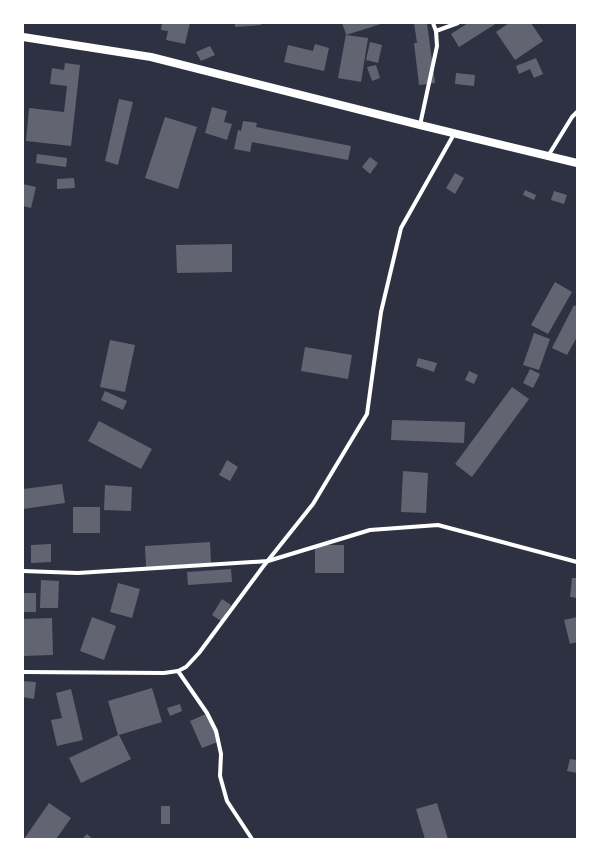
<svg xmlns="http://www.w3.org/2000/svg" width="600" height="862" font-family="'Source Serif 4',serif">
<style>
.building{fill:#626471}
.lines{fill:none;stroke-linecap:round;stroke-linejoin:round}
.minor{stroke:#fff;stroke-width:4}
.secondary{stroke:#fff;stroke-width:8}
</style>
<rect width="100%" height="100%" fill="#2d3142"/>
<g class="building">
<polygon points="162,23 190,23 185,44 166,40 168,31 161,30"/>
<polygon points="235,23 261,23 261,25 235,27"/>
<polygon points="342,23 384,23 346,35 368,38 361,82 338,78 346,34"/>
<polygon points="414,23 427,23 435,83 419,85 414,43 417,43"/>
<polygon points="468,23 497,23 459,47 451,34"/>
<polygon points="509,23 531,23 543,41 515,60 496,32"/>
<polygon points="370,42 382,45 378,63 366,60"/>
<polygon points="315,44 329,48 324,71 284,62 288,45 313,51"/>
<polygon points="210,46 215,55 201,61 196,52"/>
<polygon points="536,58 543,74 534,78 530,69 519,74 516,66"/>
<polygon points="65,63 80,65 71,146 26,141 29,108 64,112 67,86 50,84 52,68 64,70"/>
<polygon points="376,65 380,78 372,81 367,67"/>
<polygon points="456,73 475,75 474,86 455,84"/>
<polygon points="119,99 133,102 118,165 105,161"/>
<polygon points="212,107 227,111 224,122 232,124 227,140 205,133"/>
<polygon points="165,117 197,127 178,189 145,178"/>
<polygon points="243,121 257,123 256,127 351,146 348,160 252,142 250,152 234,149 238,130 241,131"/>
<polygon points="37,154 67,158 66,167 36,163"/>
<polygon points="370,157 378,163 370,174 362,167"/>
<polygon points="455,173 464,178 455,194 446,188"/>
<polygon points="74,178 75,188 57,189 57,179"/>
<polygon points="23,184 36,187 31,208 23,206"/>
<polygon points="525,190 536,195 534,200 523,195"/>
<polygon points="554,191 567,195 564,204 551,200"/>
<polygon points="232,244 232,272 177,273 176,245"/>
<polygon points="555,282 572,292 548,334 531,325"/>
<polygon points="574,305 577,307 577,337 567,355 552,348"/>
<polygon points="534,333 550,339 539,370 523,365"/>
<polygon points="110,340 135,345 125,392 100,387"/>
<polygon points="305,347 352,355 348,379 301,371"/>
<polygon points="418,358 437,363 434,372 416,366"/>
<polygon points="530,369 540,374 533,388 523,383"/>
<polygon points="469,371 478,375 474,384 465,380"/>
<polygon points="512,387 529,399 472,477 455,464"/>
<polygon points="105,391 127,401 123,410 101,400"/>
<polygon points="392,420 465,422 464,443 391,440"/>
<polygon points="99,421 152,449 141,469 88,441"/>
<polygon points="227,460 238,467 230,481 219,475"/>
<polygon points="403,471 428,473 426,513 401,512"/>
<polygon points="62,484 65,503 23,509 23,489"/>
<polygon points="105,485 132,487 131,511 104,510"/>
<rect x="73" y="507" width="27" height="26"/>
<polygon points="210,542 211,563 146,567 145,546"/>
<polygon points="51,544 51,562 31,563 31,545"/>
<rect x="315" y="545" width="29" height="28"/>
<polygon points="231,569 232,582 188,585 187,572"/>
<polygon points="572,578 577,578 577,598 570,597"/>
<polygon points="41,580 59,581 58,608 40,608"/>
<polygon points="118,583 140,589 132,618 110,612"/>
<rect x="23" y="593" width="13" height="19"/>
<polygon points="222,599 231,605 221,621 212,615"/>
<polygon points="92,617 116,626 104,660 80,651"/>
<polygon points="577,617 577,642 570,644 564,620"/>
<polygon points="52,618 53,655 23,656 23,619"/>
<polygon points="23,681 36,682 34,699 23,697"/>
<polygon points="152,688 162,722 119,735 131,759 81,783 69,758 118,735 108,701"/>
<polygon points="71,689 83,740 57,746 51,720 62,718 56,693"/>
<polygon points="180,704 182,711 170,716 167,708"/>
<polygon points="208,713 220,741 202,748 190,721"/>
<polygon points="570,759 577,760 577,773 567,771"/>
<polygon points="49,803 71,818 56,839 24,839"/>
<polygon points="437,803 448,839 425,839 416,809"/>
<rect x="161" y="806" width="9" height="18"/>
<polygon points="87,834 93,839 82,839"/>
</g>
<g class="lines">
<g class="minor">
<polyline points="436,31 458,23"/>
<polyline points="420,125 437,46 436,31 433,23"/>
<polyline points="548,156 572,117 577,112"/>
<polyline points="23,571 78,573 268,561 370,530 438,525 577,562"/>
<polyline points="178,671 207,713 216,731 221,754 220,776 227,801 252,839"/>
<polyline points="23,672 164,673 178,671 186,667 199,653 262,568 313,504 367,414 381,312 401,228 454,134"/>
</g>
<polyline class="secondary" points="23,37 151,57 420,125 577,163"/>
</g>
<rect width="600" height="862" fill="none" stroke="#ffffff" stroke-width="48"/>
</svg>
